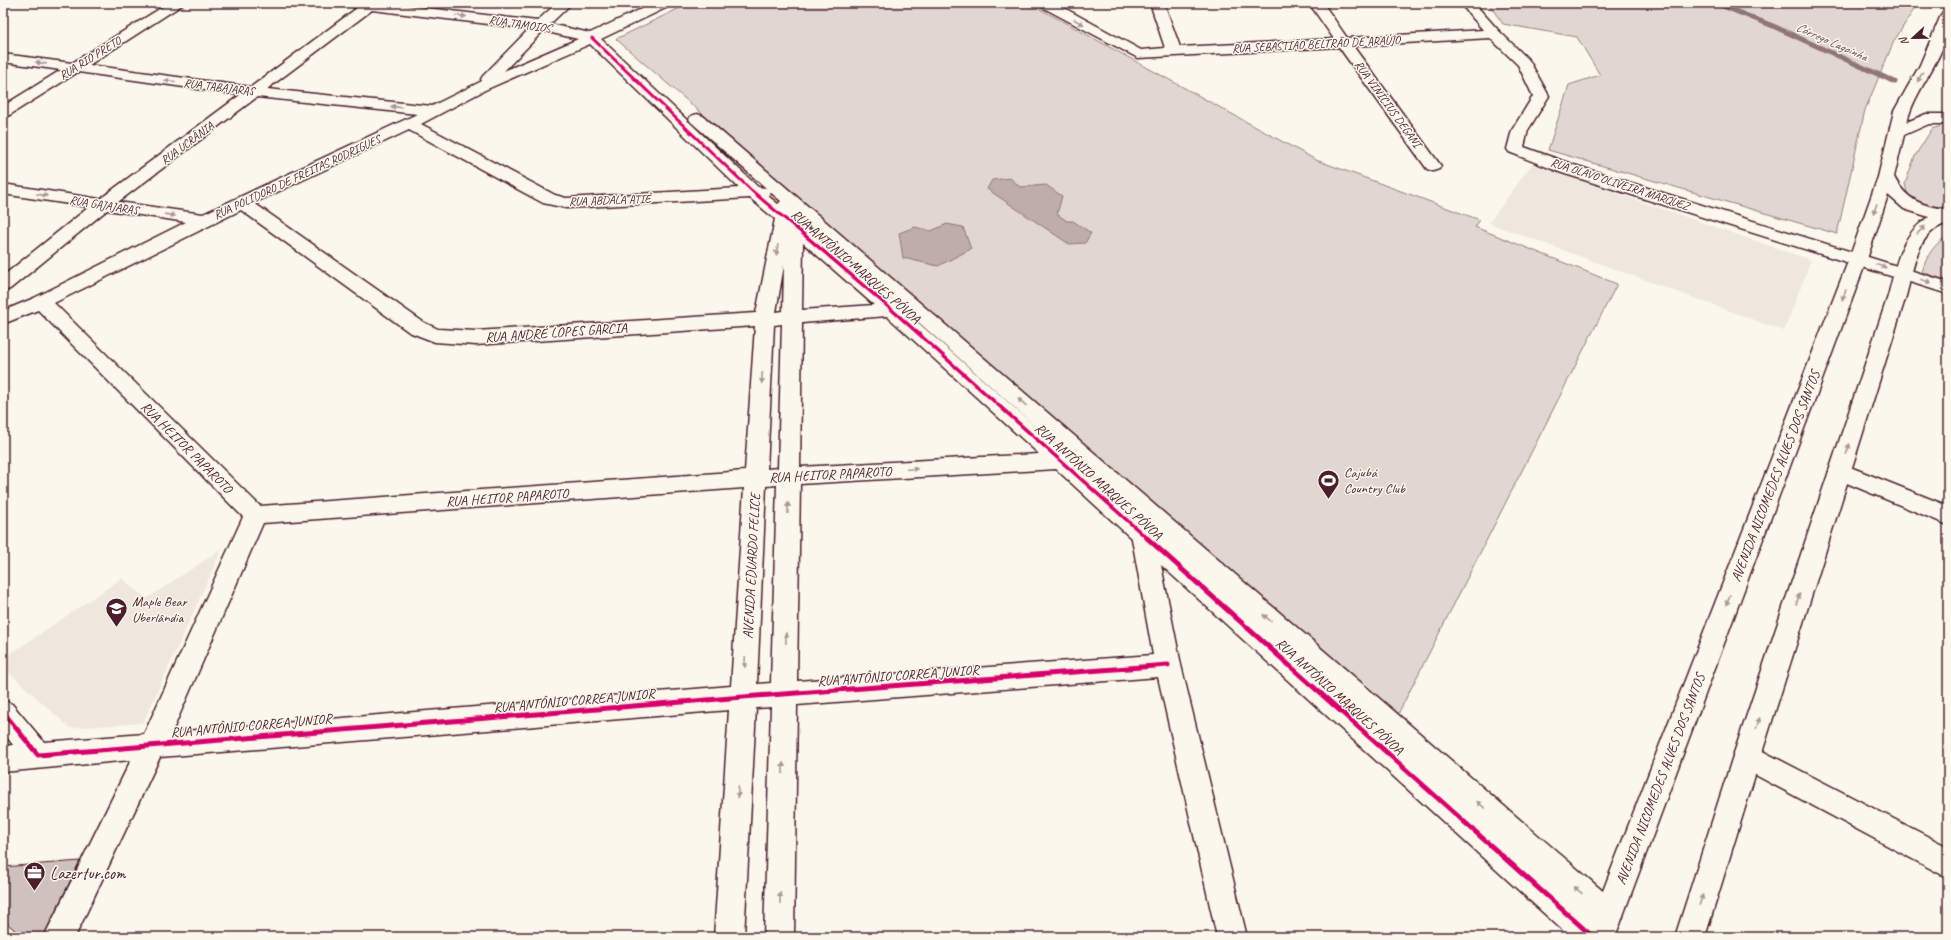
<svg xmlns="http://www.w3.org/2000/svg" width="1951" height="940" font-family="Caveat,sans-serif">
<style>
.built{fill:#eee7de}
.green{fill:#e2d7d0;stroke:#967b7e}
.water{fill:#bfadaa;stroke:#907477}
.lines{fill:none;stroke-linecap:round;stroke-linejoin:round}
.stream{stroke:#907477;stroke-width:5}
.building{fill:#cfc2bc;stroke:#4a1f2b}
.minor-casing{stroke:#4a1f2b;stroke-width:3}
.major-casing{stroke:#4a1f2b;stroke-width:3}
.minor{fill:#fbf7ec;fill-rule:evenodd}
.major{fill:#fbf7ec;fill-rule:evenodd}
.cycleway-far2-casing{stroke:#fbf7ec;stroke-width:5}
.cycleway-far1-casing{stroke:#fbf7ec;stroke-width:6}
.cycleway-casing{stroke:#fbf7ec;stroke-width:8}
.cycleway-far2{stroke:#d6006c;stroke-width:3}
.cycleway-far1{stroke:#d6006c;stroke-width:3.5}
.cycleway{stroke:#d6006c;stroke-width:5}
.oneway{fill:#ab9695}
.labels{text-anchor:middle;stroke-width:3;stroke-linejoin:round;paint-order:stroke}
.far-street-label{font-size:12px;fill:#4a1f2b;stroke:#fbf7ec}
.far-water-label{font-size:13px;font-style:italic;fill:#6d4a51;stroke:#fbf7ec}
.street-label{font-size:14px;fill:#4a1f2b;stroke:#fbf7ec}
.poi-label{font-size:14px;fill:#4a1f2b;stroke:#fbf7ec;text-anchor:start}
.near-poi-label{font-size:17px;fill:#4a1f2b;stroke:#fbf7ec;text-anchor:start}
</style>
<rect width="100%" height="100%" fill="#fbf7ec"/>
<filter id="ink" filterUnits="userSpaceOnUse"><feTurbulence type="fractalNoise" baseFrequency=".025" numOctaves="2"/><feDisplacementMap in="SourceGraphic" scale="8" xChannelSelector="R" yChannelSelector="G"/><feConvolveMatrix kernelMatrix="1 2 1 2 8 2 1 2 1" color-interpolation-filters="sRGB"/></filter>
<g filter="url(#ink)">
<g class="built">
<polygon points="1532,164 1811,260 1784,331 1489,223"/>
<polygon points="222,549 143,723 70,728 3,667 3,659 122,578 146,599"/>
</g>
<g class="green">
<polygon points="690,3 1029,3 1316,160 1480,220 1475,227 1617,284 1397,716 616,39"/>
<polygon points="1488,3 1918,3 1894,41 1865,110 1837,234 1548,150 1569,85 1600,75 1577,37 1503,24"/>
<polygon points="1944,125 1948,125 1948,209 1942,210 1927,205 1908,197 1905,184 1915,156 1932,129"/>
<path d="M 1948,236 L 1948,281 L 1922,272 C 1927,255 1933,245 1948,236 Z"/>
</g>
<g class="water">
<polygon points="1010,178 1020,187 1046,185 1062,196 1057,214 1067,221 1073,221 1091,233 1085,243 1069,244 987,189 992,180"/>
<polygon points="947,224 963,227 971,249 938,266 903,258 899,233 915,227 931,231"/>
</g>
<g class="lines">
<polyline class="stream" points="1715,3 1773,26 1895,82"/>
</g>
<polygon class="building" points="80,861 43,937 23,937 3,920 3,867"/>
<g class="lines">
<defs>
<g id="minor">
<path d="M 169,3 L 185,3 L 89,65 L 251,87 L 357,8 L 353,7 L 352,3 L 384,3 L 537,21 L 557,3 L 572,3 L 550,24 L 590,33 L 654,3 L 672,3 L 670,6 L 601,39 L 758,187 L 766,188 L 691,122 L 689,119 L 691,116 L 697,114 L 703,116 L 1619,905 L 1623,916 L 1619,927 L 1608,931 L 1605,930 L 1608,937 L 1570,937 L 1161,565 L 1181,665 L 1247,937 L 1217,937 L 1158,677 L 797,705 L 794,937 L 764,937 L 771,707 L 756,708 L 744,937 L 714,937 L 729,710 L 160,757 L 75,937 L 44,937 L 131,760 L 3,772 L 3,746 L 13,745 L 3,732 L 3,700 L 12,704 L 44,742 L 144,734 L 243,517 L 38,310 L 3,324 L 3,311 L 34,298 L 186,222 L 107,210 L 10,289 L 3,291 L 3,276 L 89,207 L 3,194 L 3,184 L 100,199 L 240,95 L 78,72 L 8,116 L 3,118 L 3,106 L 61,70 L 3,62 L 3,54 L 72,63 ZM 372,10 L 529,29 L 483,76 L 481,79 L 482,81 L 432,106 L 267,89 ZM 543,31 L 578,39 L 504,71 ZM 590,44 L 739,188 L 566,198 L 555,195 L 421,124 L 485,90 ZM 257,97 L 417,114 L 203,214 L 118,202 ZM 409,130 L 543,203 L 566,208 L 750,198 L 775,219 L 756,313 L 476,331 L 438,329 L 423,322 L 254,203 ZM 770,192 L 781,201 L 778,204 L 768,196 ZM 241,210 L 409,332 L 435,342 L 476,345 L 755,326 L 745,471 L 260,506 L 54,303 ZM 804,221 L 896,303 L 803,225 ZM 803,243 L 874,305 L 802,310 ZM 784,265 L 783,311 L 776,312 ZM 907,312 L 1069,456 L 1076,462 L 906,312 ZM 887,316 L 1039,454 L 800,467 L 802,323 ZM 782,324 L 778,468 L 767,469 L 774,325 ZM 1056,469 L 1132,539 L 1153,655 L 797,681 L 800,484 ZM 777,485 L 771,683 L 757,684 L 766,486 ZM 744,488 L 731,686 L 172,732 L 263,523 Z"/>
<polygon points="1038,3 1055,3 1141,50 1165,48 1150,3 1164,3 1180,47 1334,39 1309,3 1323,3 1347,38 1483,30 1460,3 1474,3 1499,31 1529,60 1549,96 1528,130 1524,147 1574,165 1948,282 1948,294 1562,173 1509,152 1507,149 1512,130 1533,96 1518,65 1490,38 1353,46 1441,166 1439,169 1433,171 1427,169 1339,47 1138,58 1040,6"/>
<polygon points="1840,463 1948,506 1948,525 1832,477 1829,471 1832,465"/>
<polygon points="1747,743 1948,847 1948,878 1737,765 1733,756 1737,747"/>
</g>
<path id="major" d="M 1948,11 C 1948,18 1949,26 1948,32 C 1940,64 1915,90 1907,122 L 1926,114 L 1948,114 L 1948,124 L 1929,124 L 1904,135 L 1894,177 C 1906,200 1923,207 1948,209 L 1948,223 C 1916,232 1914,268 1906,296 L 1761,756 L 1705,937 L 1675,937 L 1733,756 L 1888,296 C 1896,266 1900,234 1929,217 L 1904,209 L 1888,195 L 1867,259 L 1615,937 L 1585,937 L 1849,259 L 1878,177 L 1894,111 L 1920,65 L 1941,15 L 1943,12 Z"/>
</defs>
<use href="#minor" class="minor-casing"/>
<use href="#major" class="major-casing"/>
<use href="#minor" class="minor"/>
<use href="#major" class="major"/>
<defs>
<polyline id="cycleway-far2" points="592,38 752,191 802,233"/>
<polyline id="cycleway-far1" points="801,232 892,310 1148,539"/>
<g id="cycleway">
<polyline points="1147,538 1593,937"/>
<polyline points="3,712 38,755 743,697 1168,665"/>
</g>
</defs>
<use href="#cycleway-far2" class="cycleway-far2-casing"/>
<use href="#cycleway-far1" class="cycleway-far1-casing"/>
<use href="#cycleway" class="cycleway-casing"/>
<use href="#cycleway-far2" class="cycleway-far2"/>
<use href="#cycleway-far1" class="cycleway-far1"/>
<use href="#cycleway" class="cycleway"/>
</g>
<defs><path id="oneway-solid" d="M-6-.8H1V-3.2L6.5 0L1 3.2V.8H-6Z"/></defs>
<g class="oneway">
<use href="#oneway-solid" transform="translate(461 16) rotate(7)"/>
<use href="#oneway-solid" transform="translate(1079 22) rotate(28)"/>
<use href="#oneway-solid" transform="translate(41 63) rotate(-172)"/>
<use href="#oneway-solid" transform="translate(1920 77) rotate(118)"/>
<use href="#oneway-solid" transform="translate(170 81) rotate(-173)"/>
<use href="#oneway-solid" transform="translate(396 107) rotate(-174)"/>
<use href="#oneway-solid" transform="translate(42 195) rotate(9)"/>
<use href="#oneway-solid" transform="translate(1875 209) rotate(109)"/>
<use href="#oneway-solid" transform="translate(170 215) rotate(8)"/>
<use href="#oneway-solid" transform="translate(1921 230) rotate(-44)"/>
<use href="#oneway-solid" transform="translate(777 250) rotate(100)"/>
<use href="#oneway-solid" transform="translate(1881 266) rotate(18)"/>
<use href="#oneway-solid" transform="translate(1926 281) rotate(18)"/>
<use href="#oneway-solid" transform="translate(1844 295) rotate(111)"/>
<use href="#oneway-solid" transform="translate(762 378) rotate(93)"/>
<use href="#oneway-solid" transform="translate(1022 402) rotate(-139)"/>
<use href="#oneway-solid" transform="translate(1848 449) rotate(-72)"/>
<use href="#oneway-solid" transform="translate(912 469) rotate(-3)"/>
<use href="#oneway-solid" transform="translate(788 508) rotate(-89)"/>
<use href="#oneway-solid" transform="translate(1798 599) rotate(-72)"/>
<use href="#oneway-solid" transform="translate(1728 600) rotate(111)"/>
<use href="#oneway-solid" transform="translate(1267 618) rotate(-139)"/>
<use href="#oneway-solid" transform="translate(786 638) rotate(-89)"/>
<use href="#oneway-solid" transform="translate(745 662) rotate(93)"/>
<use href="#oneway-solid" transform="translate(1758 723) rotate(-72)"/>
<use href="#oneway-solid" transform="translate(783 768) rotate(-89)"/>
<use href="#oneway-solid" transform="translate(738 792) rotate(93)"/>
<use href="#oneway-solid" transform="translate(1481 805) rotate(-139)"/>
<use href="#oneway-solid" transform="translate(1578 890) rotate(-139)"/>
<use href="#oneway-solid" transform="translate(780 898) rotate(-89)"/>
<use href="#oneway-solid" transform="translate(1701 900) rotate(-72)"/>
</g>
</g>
<defs>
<symbol id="stadium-pin" viewBox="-11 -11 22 30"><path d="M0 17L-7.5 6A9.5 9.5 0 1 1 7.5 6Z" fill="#4a1f2b" stroke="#fbf7ec"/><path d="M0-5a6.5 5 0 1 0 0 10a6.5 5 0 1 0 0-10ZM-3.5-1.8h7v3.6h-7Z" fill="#fff"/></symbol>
<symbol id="school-pin" viewBox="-11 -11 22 30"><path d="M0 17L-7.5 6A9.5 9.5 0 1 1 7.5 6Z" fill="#4a1f2b" stroke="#fbf7ec"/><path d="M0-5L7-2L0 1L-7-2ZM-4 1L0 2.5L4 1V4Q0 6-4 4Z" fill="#fff"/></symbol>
<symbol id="office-pin" viewBox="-11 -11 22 30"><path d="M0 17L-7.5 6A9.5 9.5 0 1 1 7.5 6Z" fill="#4a1f2b" stroke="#fbf7ec"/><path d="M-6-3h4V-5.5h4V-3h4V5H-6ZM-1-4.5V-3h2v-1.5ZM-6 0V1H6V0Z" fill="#fff"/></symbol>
</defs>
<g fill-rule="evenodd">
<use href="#stadium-pin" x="1316" y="468" width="25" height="34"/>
<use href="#school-pin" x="104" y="596" width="25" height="34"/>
<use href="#office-pin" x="22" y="860" width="25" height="34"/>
</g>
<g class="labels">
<g class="far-street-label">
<text transform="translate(520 24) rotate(8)" y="4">RUA TAMOIOS</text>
<text transform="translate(1316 44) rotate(-3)" y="4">RUA SEBASTIÃO BELTRÃO DE ARAÚJO</text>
<text transform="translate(90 58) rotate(-32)" y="4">RUA RIO PRETO</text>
<text transform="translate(219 87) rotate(7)" y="4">RUA TABAJARAS</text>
<text transform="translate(1388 104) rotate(54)" y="4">RUA VINÍCIUS DEGANI</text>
<text transform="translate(187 143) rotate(-37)" y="4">RUA UCRÂNIA</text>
<text transform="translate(297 177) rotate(-25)" y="4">RUA POLIDORO DE FREITAS RODRIGUES</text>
<text transform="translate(1620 184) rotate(18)" y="4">RUA OLAVO OLIVEIRA MARQUEZ</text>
<text transform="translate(610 200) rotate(-2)" y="4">RUA ABDALA ATIÊ</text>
<text transform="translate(104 205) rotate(9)" y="4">RUA GAJAJARAS</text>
</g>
<g class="far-water-label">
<text transform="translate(1832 41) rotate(24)" y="5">Córrego Lagoinha</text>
</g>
<g class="street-label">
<text transform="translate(856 266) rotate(41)" y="5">RUA ANTÔNIO MARQUES PÓVOA</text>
<text transform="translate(556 332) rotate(-4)" y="5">RUA ANDRÉ LOPES GARCIA</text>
<text transform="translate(187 447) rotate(45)" y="5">RUA HEITOR PAPAROTO</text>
<text transform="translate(830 474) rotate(-3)" y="5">RUA HEITOR PAPAROTO</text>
<text transform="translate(1775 476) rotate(-69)" y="5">AVENIDA NICOMEDES ALVES DOS SANTOS</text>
<text transform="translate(1099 481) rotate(42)" y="5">RUA ANTÔNIO MARQUES PÓVOA</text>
<text transform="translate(507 497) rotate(-4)" y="5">RUA HEITOR PAPAROTO</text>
<text transform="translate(751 566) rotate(-87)" y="5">AVENIDA EDUARDO FELICE</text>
<text transform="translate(898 675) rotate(-4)" y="5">RUA ANTÔNIO CORREA JUNIOR</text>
<text transform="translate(1340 696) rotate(42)" y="5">RUA ANTÔNIO MARQUES PÓVOA</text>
<text transform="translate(574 700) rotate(-5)" y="5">RUA ANTÔNIO CORREA JUNIOR</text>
<text transform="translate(251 725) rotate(-5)" y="5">RUA ANTÔNIO CORREA JUNIOR</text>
<text transform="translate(1660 779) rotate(-69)" y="5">AVENIDA NICOMEDES ALVES DOS SANTOS</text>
</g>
<g class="poi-label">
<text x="1344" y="477">Cajubá<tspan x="1344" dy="16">Country Club</tspan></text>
<text x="132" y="606">Maple Bear<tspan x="132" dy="16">Uberlândia</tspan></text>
</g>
<g class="near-poi-label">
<text x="50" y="879">Lazertur.com</text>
</g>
</g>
<rect width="1951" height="940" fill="none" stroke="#fbf7ec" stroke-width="16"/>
<rect x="8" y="8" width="1935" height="924" fill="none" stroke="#4a1f2b" stroke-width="1.5" filter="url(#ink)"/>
<g transform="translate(1913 38) rotate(248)" stroke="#fbf7ec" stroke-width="3" paint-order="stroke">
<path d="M0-3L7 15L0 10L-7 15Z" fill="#4a1f2b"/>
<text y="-6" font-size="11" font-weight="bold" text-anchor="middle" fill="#4a1f2b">N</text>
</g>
</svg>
